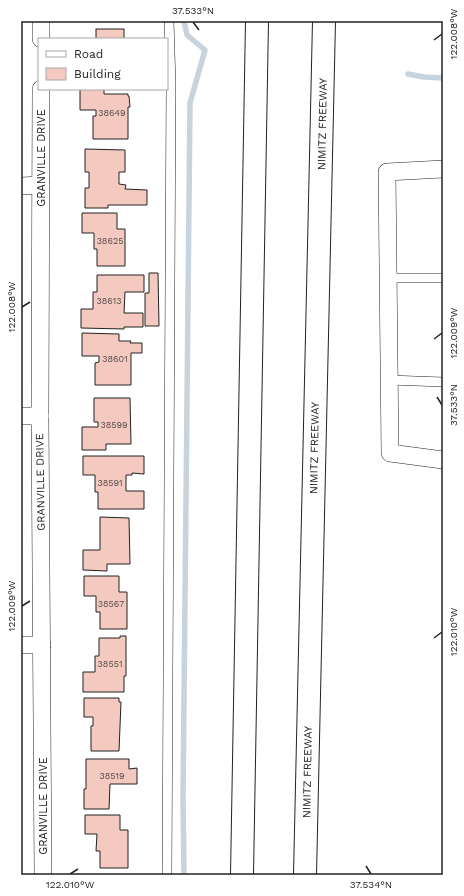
<svg xmlns="http://www.w3.org/2000/svg" width="464" height="896" font-family="'Work Sans',sans-serif">
<style>
.lines{fill:none;stroke-linecap:round;stroke-linejoin:round}
.stream{stroke:#c7d3dd;stroke-width:5.5}
.building{fill:#f3c9c0;stroke:#222}
.service-casing{stroke:#222;stroke-width:10}
.minor-casing{stroke:#222;stroke-width:18}
.motorway-casing{stroke:#222;stroke-width:24}
.service{stroke:#fff;stroke-width:9}
.minor{stroke:#fff;stroke-width:17}
.motorway{stroke:#fff;stroke-width:22}
.ticks{fill:none;stroke:#222;stroke-width:1.5}
.labels{text-anchor:middle;stroke-width:3;stroke-linejoin:round;paint-order:stroke}
.number-label{font-size:9px;fill:#564c4a}
.street-label{font-size:11px;fill:#222;stroke:#fff}
.neatline{fill:none;stroke:#222;stroke-width:1.5}
.ticks-label{font-size:10px;text-anchor:middle;fill:#222}
</style>
<rect width="100%" height="100%" fill="#fff"/>
<g class="lines">
<g class="stream">
<polyline points="184,21 187,35 205,50 190,103 183,798 184,875"/>
<polyline points="408,74 424,77 443,78"/>
</g>
</g>
<g class="building">
<rect x="96" y="29" width="28" height="10"/>
<polygon points="80,89 104,89 104,94 128,94 128,96 129,96 130,107 128,107 128,139 93,139 93,116 96,116 96,110 80,110"/>
<polygon points="85,149 125,150 125,172 119,172 119,184 126,185 125,189 147,190 147,205 108,205 108,208 85,208 85,188 89,188 89,172 85,172"/>
<polygon points="82,213 117,213 117,229 125,229 125,266 97,266 97,249 94,249 94,233 82,233"/>
<polygon points="149,273 158,273 159,326 145,326 145,293 149,293"/>
<polygon points="97,275 144,275 144,292 125,292 124,313 143,313 143,327 124,327 124,329 81,328 81,309 93,309 93,292 97,292"/>
<polygon points="82,333 119,334 119,341 131,341 130,343 142,343 142,353 131,353 131,385 95,385 95,363 99,362 99,356 82,356"/>
<polygon points="94,398 130,398 131,444 106,444 106,450 82,450 82,427 98,427 98,422 94,422"/>
<polygon points="83,456 144,456 144,474 132,473 132,475 126,475 126,491 144,491 144,509 98,509 98,492 95,492 95,475 83,475"/>
<polygon points="100,517 129,518 130,564 107,564 107,571 83,570 83,550 100,550"/>
<polygon points="84,576 119,576 119,592 127,592 127,629 100,629 100,612 96,612 96,596 84,596"/>
<polygon points="120,636 126,636 126,676 124,676 124,692 83,692 83,672 95,672 95,656 99,656 99,638 120,638"/>
<polygon points="84,698 119,698 119,702 121,702 119,751 91,751 91,726 93,726 93,717 84,717"/>
<polygon points="86,759 129,759 129,769 137,768 137,784 110,784 109,809 84,809 84,789 86,789"/>
<polygon points="85,815 120,815 120,830 128,830 128,868 100,868 100,851 96,851 97,834 85,834"/>
</g>
<g class="lines">
<defs>
<g id="service">
<polyline points="388,278 443,278"/>
<polyline points="389,380 443,382"/>
<polyline points="167,875 171,84 169,21"/>
</g>
<g id="minor">
<polyline points="41,21 41,39"/>
<polyline points="41,89 40,416 43,875"/>
<polyline points="443,169 387,172 390,453 443,460"/>
<polyline points="21,186 41,185"/>
<polyline points="21,416 40,416"/>
<polyline points="21,645 42,645"/>
</g>
<g id="motorway">
<polyline points="242,875 257,21"/>
<polyline points="305,875 324,21"/>
</g>
</defs>
<use href="#service" class="service-casing"/>
<use href="#minor" class="minor-casing"/>
<use href="#motorway" class="motorway-casing"/>
<use href="#service" class="service"/>
<use href="#minor" class="minor"/>
<use href="#motorway" class="motorway"/>
</g>
<path class="ticks" d="M 193,22 L 199,30M 434,40 L 442,34M 22,307 L 30,302M 434,339 L 442,333M 437,397 L 442,405M 22,606 L 30,601M 434,638 L 442,632M 366,866 L 371,874M 70,874 L 78,869"/>
<g class="labels">
<g class="number-label">
<text x="112" y="116">38649</text>
<text x="110" y="244">38625</text>
<text x="109" y="304">38613</text>
<text x="115" y="362">38601</text>
<text x="114" y="428">38599</text>
<text x="110" y="486">38591</text>
<text x="111" y="607">38567</text>
<text x="110" y="667">38551</text>
<text x="112" y="779">38519</text>
</g>
<g class="street-label">
<text transform="translate(322 124) rotate(-89)" y="4">NIMITZ FREEWAY</text>
<text transform="translate(41 158) rotate(-90)" y="4">GRANVILLE DRIVE</text>
<text transform="translate(314 448) rotate(-89)" y="4">NIMITZ FREEWAY</text>
<text transform="translate(40 482) rotate(-91)" y="4">GRANVILLE DRIVE</text>
<text transform="translate(307 772) rotate(-89)" y="4">NIMITZ FREEWAY</text>
<text transform="translate(43 806) rotate(-90)" y="4">GRANVILLE DRIVE</text>
</g>
</g>
<rect width="464" height="896" fill="none" stroke="#ffffff" stroke-width="44"/>
<rect x="38" y="38" width="130" height="52" fill="#ffffff" stroke="#a7a7a7"/>
<rect x="46" y="51" width="20" height="6" fill="#ffffff" stroke="#a7a7a7"/>
<text x="74" y="58" font-size="12" fill="#222222">Road</text>
<rect x="46" y="68" width="20" height="12" fill="#f3c9c0" stroke="#a7a7a7"/>
<text x="74" y="78" font-size="12" fill="#222222">Building</text>
<rect x="22" y="22" width="420" height="852" class="neatline"/>
<g class="ticks-label">
<text x="193" y="14">37.533°N</text>
<text transform="translate(453 34) rotate(-90)" y="4">122.008°W</text>
<text transform="translate(11 307) rotate(-90)" y="4">122.008°W</text>
<text transform="translate(453 333) rotate(-90)" y="4">122.009°W</text>
<text transform="translate(453 405) rotate(-90)" y="4">37.533°N</text>
<text transform="translate(11 606) rotate(-90)" y="4">122.009°W</text>
<text transform="translate(453 632) rotate(-90)" y="4">122.010°W</text>
<text x="70" y="888">122.010°W</text>
<text x="371" y="888">37.534°N</text>
</g>
</svg>
